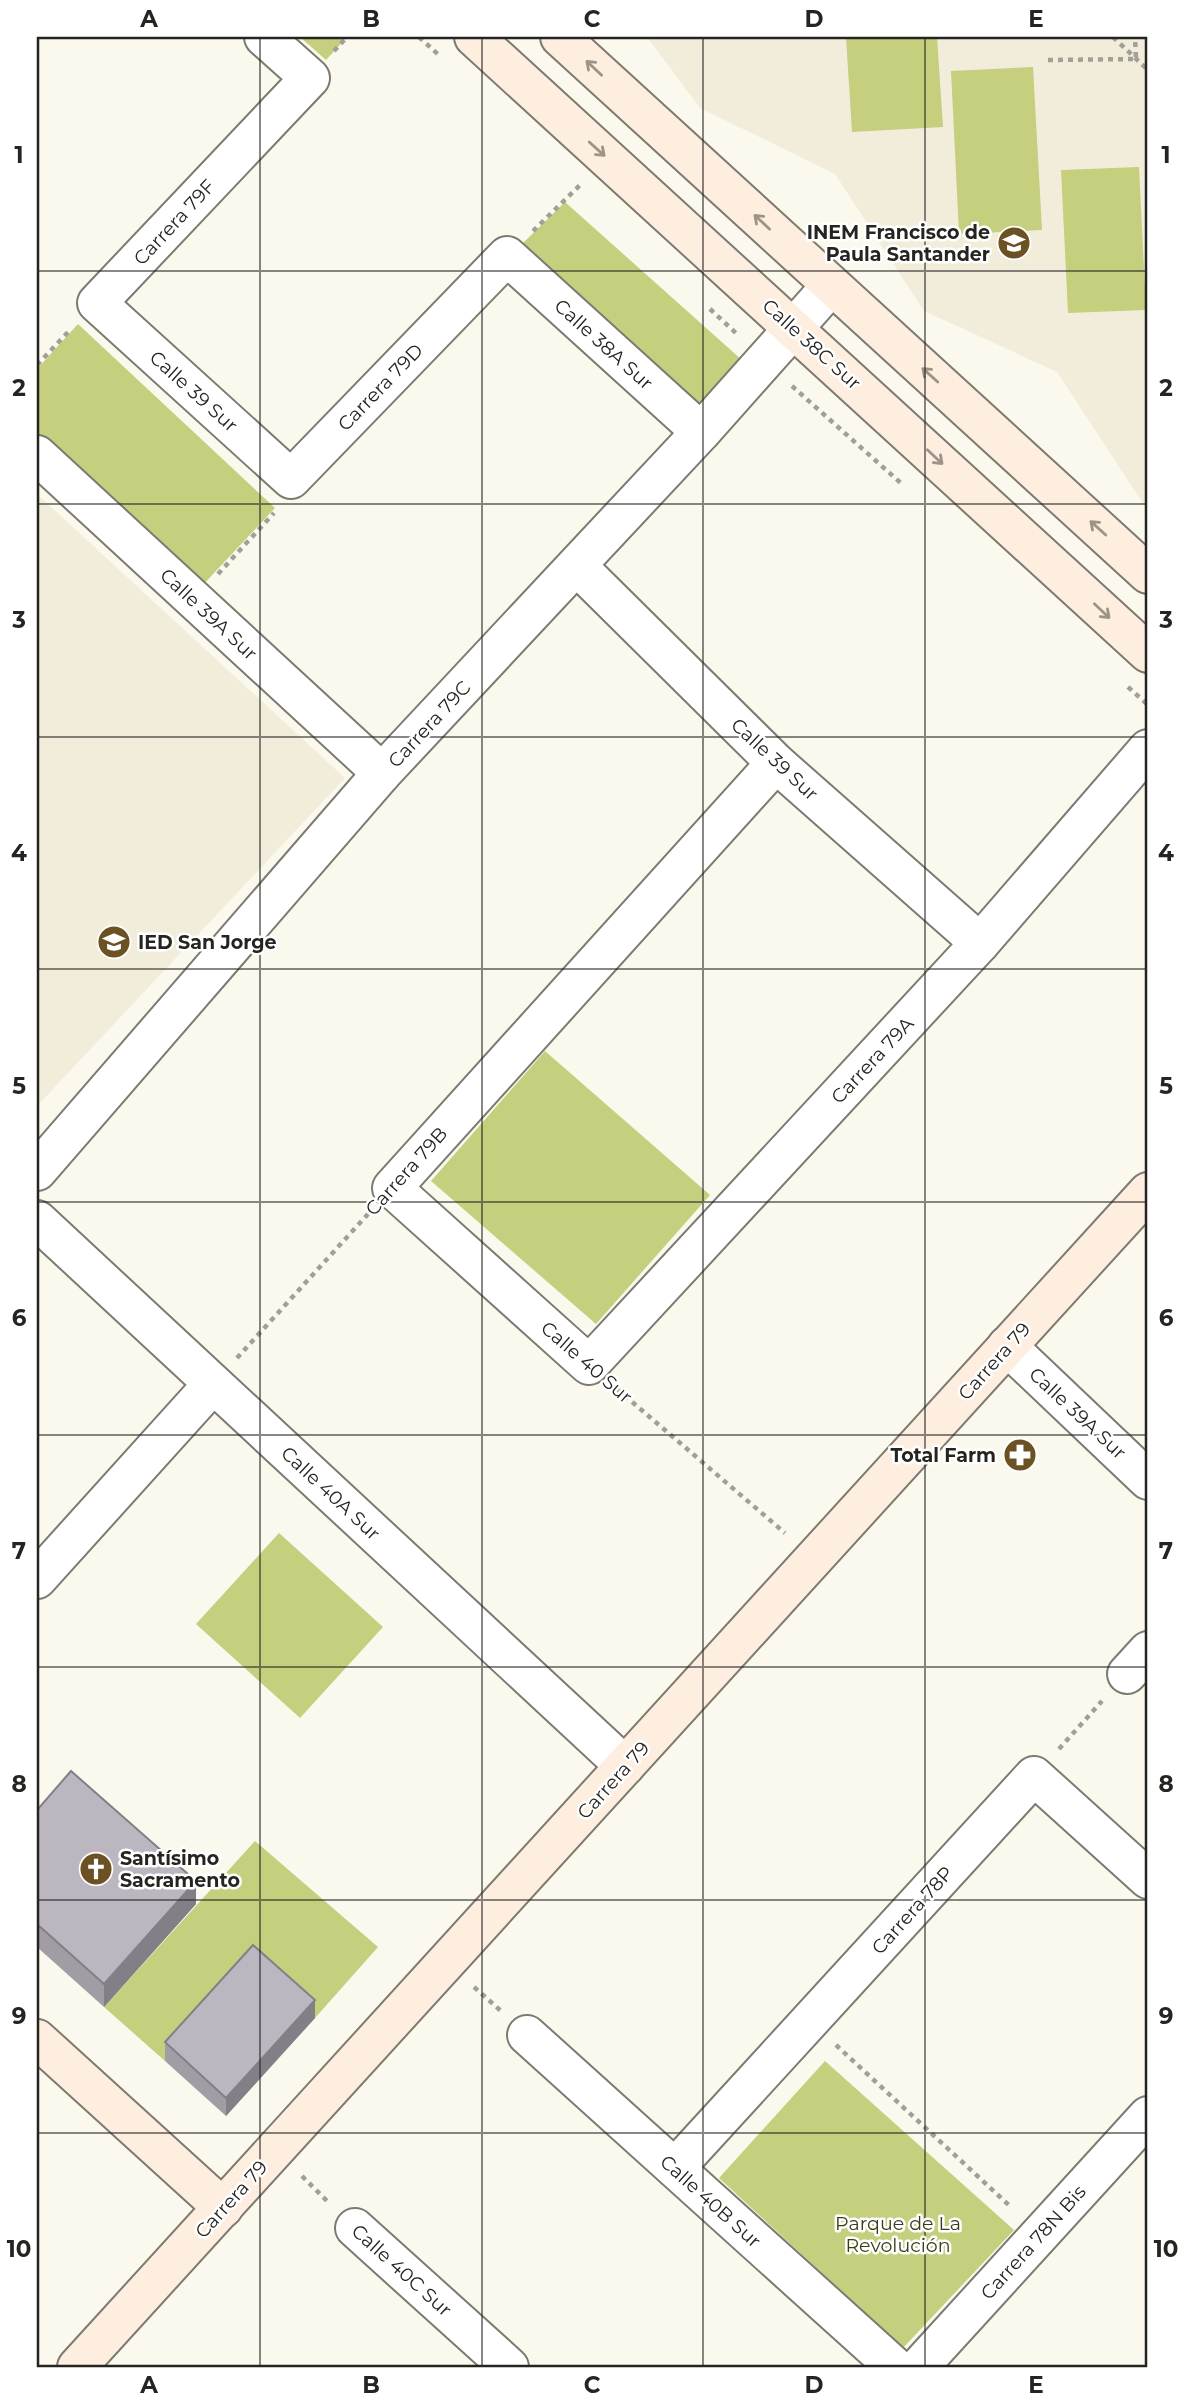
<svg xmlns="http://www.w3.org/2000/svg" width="1185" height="2404" font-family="Montserrat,sans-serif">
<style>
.built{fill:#f2eddb}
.green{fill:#c5cf7d}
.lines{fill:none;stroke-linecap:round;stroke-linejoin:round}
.street-casing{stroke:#7d7a71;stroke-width:42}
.secondary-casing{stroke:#7d7a71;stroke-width:42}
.path{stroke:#a19f97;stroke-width:4.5;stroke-dasharray:5 5;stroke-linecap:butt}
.street{stroke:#fff;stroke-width:38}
.secondary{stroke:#feeedf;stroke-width:38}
.wall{fill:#a29da5}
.shaded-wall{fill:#847f86}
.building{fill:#bcb6c0;stroke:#847f86;stroke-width:2}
.oneway{stroke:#9c9389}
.grid{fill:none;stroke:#252420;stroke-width:2;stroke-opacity:0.55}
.labels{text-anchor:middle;stroke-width:5;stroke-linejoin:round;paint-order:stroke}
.street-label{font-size:19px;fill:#252420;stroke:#fff}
.poi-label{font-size:19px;font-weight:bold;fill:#252420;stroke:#fff;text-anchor:end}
.park-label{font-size:19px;fill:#3a3e18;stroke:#fff}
.neatline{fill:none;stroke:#252420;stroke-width:2.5}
.grid-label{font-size:23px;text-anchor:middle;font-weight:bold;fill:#252420}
</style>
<rect width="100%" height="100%" fill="#fbf8ed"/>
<g class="built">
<polygon points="647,37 1148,37 1148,511 1057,372 924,311 835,174 700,108"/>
<polygon points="37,494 345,778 37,1106"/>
</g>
<g class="green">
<polygon points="300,37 347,37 326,60"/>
<polygon points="846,37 937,37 943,127 852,132"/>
<polygon points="1033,67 1042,230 959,234 951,71"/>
<polygon points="1139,167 1146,310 1068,313 1061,170"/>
<polygon points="565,202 752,369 706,419 521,245"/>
<polygon points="78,324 275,508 200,588 37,435 37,369"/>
<polygon points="545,1051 710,1195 596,1324 431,1181"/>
<polygon points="279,1533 383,1627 300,1718 196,1624"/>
<polygon points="255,1841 378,1947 315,2018 253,1963 165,2061 104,2007"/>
<polygon points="825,2061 1014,2230 903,2348 719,2178"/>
</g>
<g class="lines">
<defs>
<g id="street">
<polyline points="264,37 310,78 97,303 291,479 507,256 701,432"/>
<polyline points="37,455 382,773"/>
<polyline points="577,566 776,763 980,943"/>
<polyline points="776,763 392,1188 589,1365 980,943 1148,749"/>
<polyline points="37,1171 382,773 701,432 831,286"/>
<polyline points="37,1220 625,1766"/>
<polyline points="1007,1346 1148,1480"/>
<polyline points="37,1579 213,1384"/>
<polyline points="1127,1674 1148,1651"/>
<polyline points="527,2035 895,2367"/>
<polyline points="675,2168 1034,1776 1148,1879"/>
<polyline points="355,2228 509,2367"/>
<polyline points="919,2367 1148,2116"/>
</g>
<g id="secondary">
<polyline points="474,37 1148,653"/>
<polyline points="560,37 1148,574"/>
<polyline points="37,2039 223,2208"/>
<polyline points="77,2367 1148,1192"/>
</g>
</defs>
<use href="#street" class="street-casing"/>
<use href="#secondary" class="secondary-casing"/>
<g class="path">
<polyline points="419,37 441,57"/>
<polyline points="1113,37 1148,70"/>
<polyline points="334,51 347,37"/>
<polyline points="1048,60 1136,59 1135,37"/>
<polyline points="533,231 580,185"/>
<polyline points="710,309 737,334"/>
<polyline points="37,365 70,330"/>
<polyline points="792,386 903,485"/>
<polyline points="218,574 274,513"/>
<polyline points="1128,687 1148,705"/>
<polyline points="237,1358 368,1214"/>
<polyline points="617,1389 785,1533"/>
<polyline points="1059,1749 1102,1701"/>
<polyline points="474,1987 501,2011"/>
<polyline points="836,2045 1012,2208"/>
<polyline points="302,2176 328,2202"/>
</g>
<use href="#street" class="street"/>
<use href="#secondary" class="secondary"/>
</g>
<g class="wall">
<polygon points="37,1810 196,1904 104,2007 37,1947"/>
<polygon points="315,2018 226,2116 165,2061 165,2042"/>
</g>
<g class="shaded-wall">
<polygon points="196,1881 196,1904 104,2007 104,1984"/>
<polygon points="315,2000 315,2018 226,2116 226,2098"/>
</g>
<g class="building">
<polygon points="71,1771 196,1881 104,1984 37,1924 37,1810"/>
<polygon points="253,1945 315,2000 226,2098 165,2042"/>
</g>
<defs><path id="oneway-shaft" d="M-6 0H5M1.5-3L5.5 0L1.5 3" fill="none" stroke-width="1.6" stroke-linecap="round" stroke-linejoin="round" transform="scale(1.75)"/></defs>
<g class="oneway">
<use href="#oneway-shaft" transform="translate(594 68) rotate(-137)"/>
<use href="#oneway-shaft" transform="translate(597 149) rotate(42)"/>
<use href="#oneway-shaft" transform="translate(762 222) rotate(-137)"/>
<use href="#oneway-shaft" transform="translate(930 375) rotate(-138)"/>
<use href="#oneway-shaft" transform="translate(935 457) rotate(43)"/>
<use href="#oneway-shaft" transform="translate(1098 528) rotate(-138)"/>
<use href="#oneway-shaft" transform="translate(1102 611) rotate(43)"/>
</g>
<path class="grid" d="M 260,37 L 260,2367M 482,37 L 482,2367M 703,37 L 703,2367M 925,37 L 925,2367M 37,271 L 1148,271M 37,504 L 1148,504M 37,737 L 1148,737M 37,969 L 1148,969M 37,1202 L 1148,1202M 37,1435 L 1148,1435M 37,1667 L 1148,1667M 37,1900 L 1148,1900M 37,2133 L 1148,2133"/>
<defs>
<symbol id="school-disc" viewBox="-11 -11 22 22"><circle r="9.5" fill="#6c5123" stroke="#fff"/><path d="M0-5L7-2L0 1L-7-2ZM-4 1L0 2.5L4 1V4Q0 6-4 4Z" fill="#fff"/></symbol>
<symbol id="pharmacy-disc" viewBox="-11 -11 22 22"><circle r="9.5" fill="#6c5123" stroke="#fff"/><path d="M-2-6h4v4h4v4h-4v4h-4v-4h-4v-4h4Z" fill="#fff"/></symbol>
<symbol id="church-disc" viewBox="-11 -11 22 22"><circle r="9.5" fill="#6c5123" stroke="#fff"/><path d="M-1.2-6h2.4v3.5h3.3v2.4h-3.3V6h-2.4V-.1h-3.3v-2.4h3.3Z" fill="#fff"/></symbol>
</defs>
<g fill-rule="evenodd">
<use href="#school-disc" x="995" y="224" width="38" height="38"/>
<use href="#school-disc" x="95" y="923" width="38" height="38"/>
<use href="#pharmacy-disc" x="1001" y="1436" width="38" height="38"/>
<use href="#church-disc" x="77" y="1850" width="38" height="38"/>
</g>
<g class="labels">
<g class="street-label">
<text transform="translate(174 222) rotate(-47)" y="7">Carrera 79F</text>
<text transform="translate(604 344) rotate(42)" y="7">Calle 38A Sur</text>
<text transform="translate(812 344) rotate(42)" y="7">Calle 38C Sur</text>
<text transform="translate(380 387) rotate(-46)" y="7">Carrera 79D</text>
<text transform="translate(194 391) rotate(42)" y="7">Calle 39 Sur</text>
<text transform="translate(209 614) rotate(43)" y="7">Calle 39A Sur</text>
<text transform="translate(429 724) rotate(-47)" y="7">Carrera 79C</text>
<text transform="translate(775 759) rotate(43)" y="7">Calle 39 Sur</text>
<text transform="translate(872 1060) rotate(-47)" y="7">Carrera 79A</text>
<text transform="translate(406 1171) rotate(-48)" y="7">Carrera 79B</text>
<text transform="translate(994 1361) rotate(-48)" y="7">Carrera 79</text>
<text transform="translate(587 1362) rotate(41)" y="7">Calle 40 Sur</text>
<text transform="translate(1078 1413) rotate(43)" y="7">Calle 39A Sur</text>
<text transform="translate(331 1493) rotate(43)" y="7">Calle 40A Sur</text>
<text transform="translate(613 1780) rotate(-48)" y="7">Carrera 79</text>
<text transform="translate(912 1910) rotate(-48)" y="7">Carrera 78P</text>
<text transform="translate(231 2199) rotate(-48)" y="7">Carrera 79</text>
<text transform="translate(711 2201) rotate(42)" y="7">Calle 40B Sur</text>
<text transform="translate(1033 2242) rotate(-48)" y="7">Carrera 78N Bis</text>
<text transform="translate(402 2270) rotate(42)" y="7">Calle 40C Sur</text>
</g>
<g class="poi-label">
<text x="990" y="239">INEM Francisco de<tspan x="990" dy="22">Paula Santander</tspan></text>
<text x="138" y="949" text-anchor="start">IED San Jorge</text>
<text x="996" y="1462">Total Farm</text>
<text x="120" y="1865" text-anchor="start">Santísimo<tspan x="120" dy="22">Sacramento</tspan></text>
</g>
<g class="park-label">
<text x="898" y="2230">Parque de La<tspan x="898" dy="22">Revolución</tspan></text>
</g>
</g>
<rect width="1185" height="2404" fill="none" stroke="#ffffff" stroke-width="77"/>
<rect x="38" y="38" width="1108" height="2328" class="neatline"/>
<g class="grid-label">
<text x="149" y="27">A</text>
<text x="371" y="27">B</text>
<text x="592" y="27">C</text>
<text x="814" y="27">D</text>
<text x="1036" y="27">E</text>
<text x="19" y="163">1</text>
<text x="1166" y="163">1</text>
<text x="19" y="396">2</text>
<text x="1166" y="396">2</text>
<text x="19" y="628">3</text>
<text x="1166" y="628">3</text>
<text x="19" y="861">4</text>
<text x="1166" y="861">4</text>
<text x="19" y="1094">5</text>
<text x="1166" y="1094">5</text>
<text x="19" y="1326">6</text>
<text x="1166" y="1326">6</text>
<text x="19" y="1559">7</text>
<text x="1166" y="1559">7</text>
<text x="19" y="1792">8</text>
<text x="1166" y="1792">8</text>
<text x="19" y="2024">9</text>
<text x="1166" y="2024">9</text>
<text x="19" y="2257">10</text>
<text x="1166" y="2257">10</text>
<text x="149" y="2393">A</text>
<text x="371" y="2393">B</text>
<text x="592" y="2393">C</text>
<text x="814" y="2393">D</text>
<text x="1036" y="2393">E</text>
</g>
</svg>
